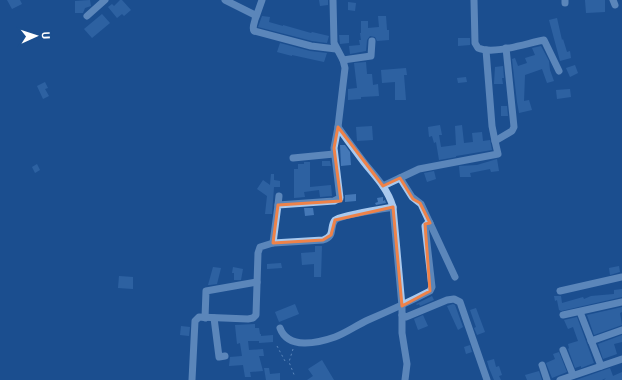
<svg xmlns="http://www.w3.org/2000/svg" width="622" height="380" font-family="Roboto,sans-serif">
<style>
.building{fill:#4478b7}
.lines{fill:none;stroke-linecap:round;stroke-linejoin:round}
.path{stroke:#a9c9ee;stroke-width:1;stroke-dasharray:2 3;stroke-linecap:butt}
.minor{stroke:#a9c9ee;stroke-width:7}
.marked{fill:none;stroke:#ee8249;stroke-width:3;stroke-linejoin:round}
</style>
<rect width="100%" height="100%" fill="#1b4f8f"/>
<g class="building">
<polygon points="7,0 20,0 22,4 12,9"/>
<polygon points="90,0 91,6 85,8 83,13 75,13 75,1"/>
<polygon points="120,0 122,0 131,10 124,16 122,14 117,18 108,7 112,4 114,6"/>
<polygon points="319,0 328,0 328,5 320,6"/>
<polygon points="585,0 605,0 605,12 586,13"/>
<polygon points="348,2 356,3 355,11 348,10"/>
<polygon points="102,14 110,23 92,38 84,29"/>
<polygon points="262,16 270,17 269,22 283,26 283,25 311,33 312,32 329,36 327,43 312,41 258,27"/>
<polygon points="378,16 386,16 387,30 389,30 389,40 377,41 375,37 370,36 367,40 366,51 350,54 349,46 360,45 359,40 361,40 360,33 361,33 361,21 368,21 368,28 379,27"/>
<polygon points="557,18 562,40 563,39 567,52 570,51 571,58 560,61 549,20"/>
<polygon points="339,35 349,35 349,43 340,44"/>
<polygon points="458,38 470,38 470,45 458,46"/>
<polygon points="280,43 310,51 327,53 324,62 292,55 292,56 277,52"/>
<polygon points="541,46 549,61 550,70 554,81 547,83 542,69 525,75 524,101 529,100 532,110 519,113 517,102 512,59 515,58 518,66 527,63 525,58 535,55 532,48"/>
<polygon points="366,62 367,74 372,74 373,85 378,84 379,96 361,97 361,99 348,100 348,89 357,88 354,63"/>
<polygon points="575,65 578,73 570,77 566,68"/>
<polygon points="503,66 504,78 502,78 503,84 494,84 495,67"/>
<polygon points="406,68 407,75 404,75 406,100 395,100 395,82 382,83 381,70"/>
<polygon points="466,77 467,82 458,83 457,78"/>
<polygon points="45,82 48,88 45,89 49,96 43,99 37,86"/>
<polygon points="570,89 571,97 557,99 556,90"/>
<polygon points="501,106 507,106 508,116 501,116"/>
<polygon points="440,125 442,135 439,135 441,147 456,145 455,126 462,125 464,143 473,142 472,133 482,132 483,141 490,140 492,150 456,156 456,157 439,160 436,142 434,143 432,136 429,137 428,127"/>
<polygon points="372,126 373,140 357,141 356,127"/>
<polygon points="340,145 345,145 350,152 351,165 341,166"/>
<polygon points="497,159 499,171 491,172 490,169 470,173 471,177 460,177 459,166 477,165"/>
<polygon points="322,161 330,161 331,166 322,166"/>
<polygon points="304,162 310,162 310,187 331,185 332,196 320,197 319,190 304,192 305,197 294,198 294,169 298,169 298,164 304,164"/>
<polygon points="37,164 40,170 35,173 32,167"/>
<polygon points="434,171 436,179 427,182 424,173"/>
<polygon points="271,174 274,174 274,180 280,181 280,187 274,187 272,214 265,214 267,196 257,189 263,180 270,185"/>
<polygon points="356,194 356,201 345,202 345,195"/>
<polygon points="383,197 383,201 385,200 386,203 376,205 375,203 378,202 377,198"/>
<polygon points="304,208 313,208 314,215 305,216"/>
<polygon points="315,246 322,246 321,277 314,277 314,264 302,265 301,253 315,252"/>
<polygon points="281,263 282,268 267,269 267,264"/>
<polygon points="619,266 620,272 610,275 609,268"/>
<polygon points="213,267 221,268 217,284 210,285 208,285"/>
<polygon points="233,267 243,269 241,280 234,280 234,273 232,273"/>
<polygon points="119,276 133,277 133,289 118,288"/>
<polygon points="622,289 622,297 561,311 559,310 557,300 555,301 554,296 561,296 562,303 583,297 584,299 591,296 614,294 614,290"/>
<polygon points="432,296 434,300 420,306 419,304 417,305 416,304"/>
<polygon points="295,304 299,314 279,322 275,312"/>
<polygon points="453,304 455,305 463,327 458,330 447,306"/>
<polygon points="622,307 622,312 620,313 622,325 594,335 587,315"/>
<polygon points="476,308 485,332 477,335 474,328 476,327 470,310"/>
<polygon points="423,315 428,326 418,330 414,319"/>
<polygon points="577,317 594,363 581,368 581,366 575,368 568,349 569,348 568,344 578,341 573,327 568,329 564,320"/>
<polygon points="255,324 255,328 259,328 260,334 261,334 261,336 273,335 273,342 259,343 259,341 248,341 249,350 263,349 264,356 259,356 263,371 250,372 251,377 245,377 243,365 229,366 230,357 242,356 240,343 237,344 235,325"/>
<polygon points="181,326 190,327 189,336 180,335"/>
<polygon points="622,335 622,342 614,344 617,354 603,359 598,344"/>
<polygon points="470,345 472,352 466,354 464,347"/>
<polygon points="559,352 567,372 552,378 546,363 555,359 553,354"/>
<polygon points="494,359 496,367 499,366 502,375 499,376 501,380 494,380 489,368 487,361"/>
<polygon points="322,360 334,380 307,380 313,376 308,369"/>
<polygon points="264,368 269,368 270,374 280,373 280,380 266,380"/>
<polygon points="610,368 613,376 622,372 622,380 604,380 606,378 602,380 576,380"/>
<polygon points="539,371 542,380 527,380 525,375"/>
</g>
<g class="lines">
<g class="path">
<polyline points="277,346 285,361 288,362"/>
<polyline points="293,349 289,362 295,377"/>
</g>
<g class="minor">
<path d="M 225,0 L 255,15 C 257,20 251,26 254,31 L 311,46 L 336,49"/>
<path d="M 333,0 L 334,43 L 343,60 L 345,68 L 338,127 C 347,140 357,153 366,165 C 377,178 388,190 393,207 L 402,306 L 402,333 L 407,364 L 405,380"/>
<path d="M 474,0 L 475,43 L 478,48 C 494,55 527,43 544,40 L 559,71"/>
<polyline points="613,0 615,5"/>
<polyline points="565,3 565,0"/>
<polyline points="87,16 105,0"/>
<polyline points="256,17 262,0"/>
<polyline points="486,50 492,126 495,141"/>
<polyline points="343,60 371,56 372,41"/>
<path d="M 338,127 L 334,148 L 340,198 L 334,201 L 278,205 L 273,243 L 323,240 C 336,236 329,227 335,220 C 340,215 383,209 393,207"/>
<polyline points="293,158 334,154"/>
<polyline points="400,178 412,197 421,204 455,277"/>
<polyline points="383,186 419,169 498,154 495,141 512,131 514,127 506,48"/>
<polyline points="278,205 279,196"/>
<polyline points="560,291 622,277"/>
<polyline points="580,312 601,366"/>
<polyline points="402,315 406,317 447,300 454,299 460,302 487,380"/>
<polyline points="563,315 622,302"/>
<polyline points="205,318 206,291 257,282"/>
<polyline points="214,318 219,357 225,356"/>
<path d="M 280,328 C 288,350 318,343 335,337 C 346,333 357,325 368,320 C 389,311 409,302 430,291 L 432,287 L 425,226 L 427,224 L 430,223"/>
<polyline points="591,341 622,330"/>
<polyline points="563,350 573,375"/>
<polyline points="542,365 547,380"/>
<polyline points="192,380 195,321 199,317 248,319 253,318 256,315 258,253 260,247 273,243"/>
<polyline points="560,380 622,359"/>
</g>
</g>
<path d="M0 0H622V380H0ZM 338,127 L 383,186 L 400,178 L 413,199 L 420,203 L 430,223 L 425,224 L 430,291 L 402,306 L 393,207 L 335,220 L 331,235 L 323,240 L 273,243 L 278,205 L 341,201 L 334,148 Z" fill="#1b4f8f" fill-opacity=".55" fill-rule="evenodd"/>
<path class="marked" d="M 338,127 L 383,186 L 400,178 L 413,199 L 420,203 L 430,223 L 425,224 L 430,291 L 402,306 L 393,207 L 335,220 L 331,235 L 323,240 L 273,243 L 278,205 L 341,201 L 334,148 Z"/>
<g transform="translate(36 36) rotate(87)" stroke="#1b4f8f" stroke-width="3" paint-order="stroke">
<path d="M0-3L7 15L0 10L-7 15Z" fill="#ffffff"/>
<text y="-6" font-size="11" font-weight="bold" text-anchor="middle" fill="#ffffff">U</text>
</g>
</svg>
